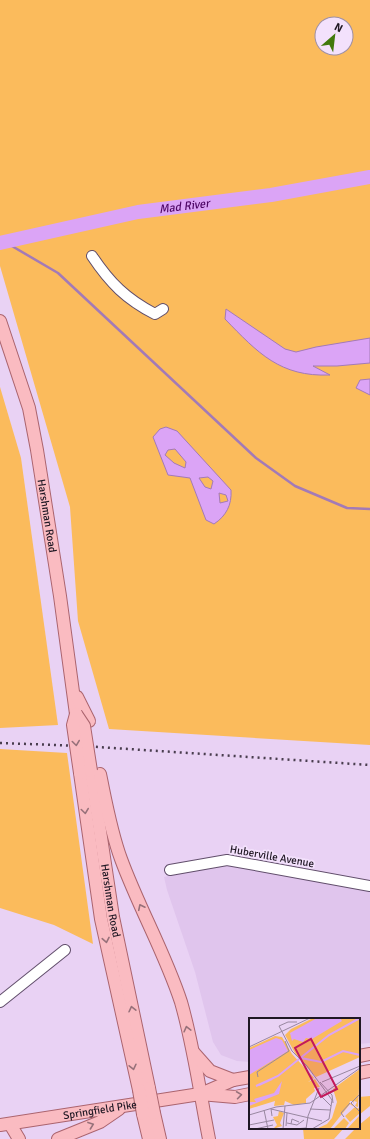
<svg xmlns="http://www.w3.org/2000/svg" width="370" height="1139" font-family="Signika,sans-serif">
<style>
.built{fill:#e0c5ed}
.green{fill:#fbbb5c;fill-rule:evenodd}
.water{fill:#dba4f6;stroke:#a37ab7;fill-rule:evenodd}
.lines{fill:none;stroke-linecap:round;stroke-linejoin:round}
.stream{stroke:#a37ab7;stroke-width:2.5}
.river{stroke:#dba4f6;stroke-width:14}
.minor-casing{stroke:#614e6b;stroke-width:12}
.major-casing{stroke:#ab646e;stroke-width:14}
.minor{stroke:#fff;stroke-width:10}
.major{stroke:#fabbc1;stroke-width:12}
.rail{stroke:#493d4e;stroke-width:2.5;stroke-dasharray:2 4;stroke-linecap:butt}
.major-bridge-casing{stroke:#ab646e;stroke-width:14;stroke-linecap:butt}
.major-bridge{stroke:#fabbc1;stroke-width:12}
.oneway{stroke:#97717a}
.labels{text-anchor:middle;stroke-width:3.5;stroke-linejoin:round;paint-order:stroke}
.street-label{font-size:11px;fill:#1f1723;stroke:#f3e1fc}
.water-label{font-size:12px;font-style:italic;fill:#4e0766;stroke:#f3e1fc}
.inset-river{fill:none;stroke:#dba4f6;stroke-width:2}
.inset-road{fill:none;stroke:#9887a0;stroke-width:1}
.view{fill:#c2185b;fill-opacity:0.15;stroke:#c2185b;stroke-width:2}
.inset-edge{fill:none;stroke:#1f1723;stroke-width:2}
</style>
<rect width="100%" height="100%" fill="#e9d2f4"/>
<polygon class="built" points="217,864 228,864 370,891 370,1043 359,1044 359,1019 250,1019 250,1062 237,1061 221,1055 213,1042 195,972 167,890 164,877"/>
<g class="green">
<path d="M 0,0 L 370,0 L 370,745 L 109,729 L 78,621 L 70,507 L 0,266 ZM 322,24 L 346,24 L 346,48 L 322,48 Z"/>
<polygon points="0,387 21,458 58,725 0,728"/>
<polygon points="0,749 67,753 93,944 54,925 0,908"/>
<polygon points="370,1096 370,1106 359,1115 359,1097"/>
<polygon points="370,1116 370,1139 345,1139 356,1128 359,1128 359,1125"/>
<polygon points="303,1128 344,1128 334,1139 304,1139"/>
</g>
<g class="water">
<path d="M 226,309 L 285,349 L 296,352 L 316,347 L 370,338 L 370,363 L 337,366 L 313,366 L 330,375 C 280,377 258,353 225,319 Z"/>
<polygon points="370,379 370,395 356,388 360,380"/>
<path d="M 166,427 L 177,431 L 231,490 C 232,505 226,516 214,524 L 206,520 L 190,478 L 168,475 L 153,437 L 160,429 ZM 175,449 L 186,462 L 185,468 L 174,463 L 165,455 L 168,450 ZM 208,477 L 213,481 L 211,489 L 205,487 L 199,478 ZM 219,493 L 226,495 L 228,501 L 220,503 Z"/>
</g>
<g class="lines">
<polyline class="stream" points="5,242 58,273 256,458 295,486 347,508 370,509"/>
<path class="river" id="s1" d="M 0,243 L 138,212 L 271,195 L 370,177"/>
<defs>
<g id="minor">
<path d="M 92,256 C 110,283 126,299 155,314 L 163,309"/>
<polyline points="170,870 227,860 370,886"/>
<polyline points="0,1002 65,950"/>
</g>
<g id="major">
<path id="s2" d="M 0,321 L 29,408 L 37,450 L 60,596 L 76,714"/>
<polyline points="77,697 89,721"/>
<path id="s3" d="M 91,771 L 113,917 L 149,1088"/>
<polyline points="80,773 101,919 139,1090"/>
<path d="M 100,774 C 106,803 111,832 121,859 C 139,908 165,953 181,1002 C 194,1047 200,1094 209,1139"/>
<polyline points="194,1053 210,1071 233,1080"/>
<polyline points="359,1056 370,1054"/>
<polyline points="359,1073 370,1071"/>
<polyline points="203,1093 233,1080 250,1077"/>
<polyline points="154,1113 160,1139"/>
<polyline points="143,1114 149,1139"/>
<polyline points="10,1124 19,1139"/>
<path id="s4" d="M 0,1125 L 200,1094 L 235,1097 L 250,1094"/>
<polyline points="58,1139 100,1122 119,1109"/>
</g>
</defs>
<use href="#minor" class="minor-casing"/>
<use href="#major" class="major-casing"/>
<use href="#minor" class="minor"/>
<use href="#major" class="major"/>
<polyline class="rail" points="0,743 83,746 370,765"/>
<defs>
<g id="major-bridge">
<polyline points="76,714 84,726 91,771"/>
<polyline points="76,714 73,725 80,773"/>
<polyline points="149,1088 154,1113"/>
<polyline points="139,1090 143,1114"/>
</g>
</defs>
<use href="#major-bridge" class="major-bridge-casing"/>
<use href="#major-bridge" class="major-bridge"/>
</g>
<defs><path id="oneway-chevron" d="M-2-3.5L2.5 0L-2 3.5" fill="none" stroke-width="1.6" stroke-linecap="round" stroke-linejoin="round"/></defs>
<g class="oneway">
<use href="#oneway-chevron" transform="translate(76 743) rotate(82)"/>
<use href="#oneway-chevron" transform="translate(85 811) rotate(82)"/>
<use href="#oneway-chevron" transform="translate(141 907) rotate(-116)"/>
<use href="#oneway-chevron" transform="translate(106 940) rotate(79)"/>
<use href="#oneway-chevron" transform="translate(132 1009) rotate(-103)"/>
<use href="#oneway-chevron" transform="translate(187 1029) rotate(-104)"/>
<use href="#oneway-chevron" transform="translate(133 1067) rotate(77)"/>
<use href="#oneway-chevron" transform="translate(239 1095) rotate(-8)"/>
<use href="#oneway-chevron" transform="translate(91 1125) rotate(-20)"/>
</g>
<g class="labels">
<g class="street-label">
<text dy="4" stroke="none"><textPath href="#s2" startOffset="201">Harshman Road</textPath></text>
<text transform="translate(272 856) rotate(10)" y="4">Huberville Avenue</text>
<text dy="4" stroke="none"><textPath href="#s3" startOffset="131">Harshman Road</textPath></text>
<text dy="4" stroke="none"><textPath href="#s4" startOffset="101">Springfield Pike</textPath></text>
</g>
<g class="water-label">
<text dy="4" stroke="none"><textPath href="#s1" startOffset="188">Mad River</textPath></text>
</g>
</g>
<g transform="translate(249 1018)">
<rect width="111" height="111" fill="#e9d2f4"/>
<path d="M 64,0 L 111,0 L 111,39 L 67,59 L 47,37 L 36,17 L 42,11 ZM 26,18 L 33,19 L 43,36 L 65,60 L 59,64 L 66,61 L 71,69 L 65,70 L 66,73 L 57,81 L 57,85 L 45,87 L 36,83 L 35,87 L 25,88 L 26,83 L 0,91 L 0,30 ZM 111,51 L 109,89 L 106,88 L 108,84 L 105,83 L 104,86 L 104,83 L 101,83 L 100,86 L 102,85 L 105,89 L 101,86 L 81,111 L 67,111 L 78,106 L 83,100 L 88,84 L 84,71 ZM 106,89 L 111,91 L 111,95 L 101,104 L 96,98 ZM 30,93 L 35,95 L 31,105 L 33,108 L 24,111 L 28,107 L 24,99 L 29,98 ZM 111,97 L 111,111 L 98,111 ZM 95,100 L 100,105 L 96,111 L 84,111 Z" fill="#fbbb5c"/>
<path d="M 68,0 L 91,0 L 93,3 L 63,21 L 57,20 L 54,24 L 45,21 L 43,23 L 41,15 ZM 27,20 L 33,22 L 39,33 L 0,57 L 0,32 ZM 33,63 L 30,76 L 0,88 L 0,84 L 7,84 L 5,81 L 25,75 Z" fill="#dba4f6"/>
<path class="inset-river" d="M 52,40 L 72,44 L 94,33 L 111,37M 10,67 L 23,61M 7,68 L 29,58 L 80,17 L 111,0"/>
<path class="inset-road" d="M 30,8 L 43,33 L 58,48 L 83,82 L 80,101 L 63,111M 30,8 L 39,4 L 48,4M 0,29 L 61,0M 9,59 L 8,54 L 40,33 L 36,23M 71,64 L 83,77 L 84,85M 73,64 L 111,48M 72,78 L 82,88M 102,85 L 111,94M 102,85 L 111,76M 61,91 L 81,92M 15,92 L 19,111M 0,97 L 27,89 L 61,85 L 111,50M 23,98 L 22,91 L 73,103M 95,99 L 92,95 L 101,85M 38,105 L 48,107 L 55,102M 42,106 L 43,101 L 50,104M 0,107 L 25,102M 37,108 L 38,95M 6,111 L 24,107M 34,111 L 36,88M 45,111 L 57,110M 57,111 L 59,98 L 70,70"/>
<path class="view" d="M 62,21 L 88,71 L 72,79 L 46,30 Z"/>
<rect width="111" height="111" class="inset-edge"/>
</g>
<g transform="translate(334 36) rotate(28)"><circle r="19" fill="#f3e1fc" stroke="#9e90a5"/>
<path d="M0-3L7 15L0 10L-7 15Z" fill="#41790d"/>
<text y="-6" font-size="11" font-weight="bold" text-anchor="middle" fill="#1f1723">N</text>
</g>
</svg>
